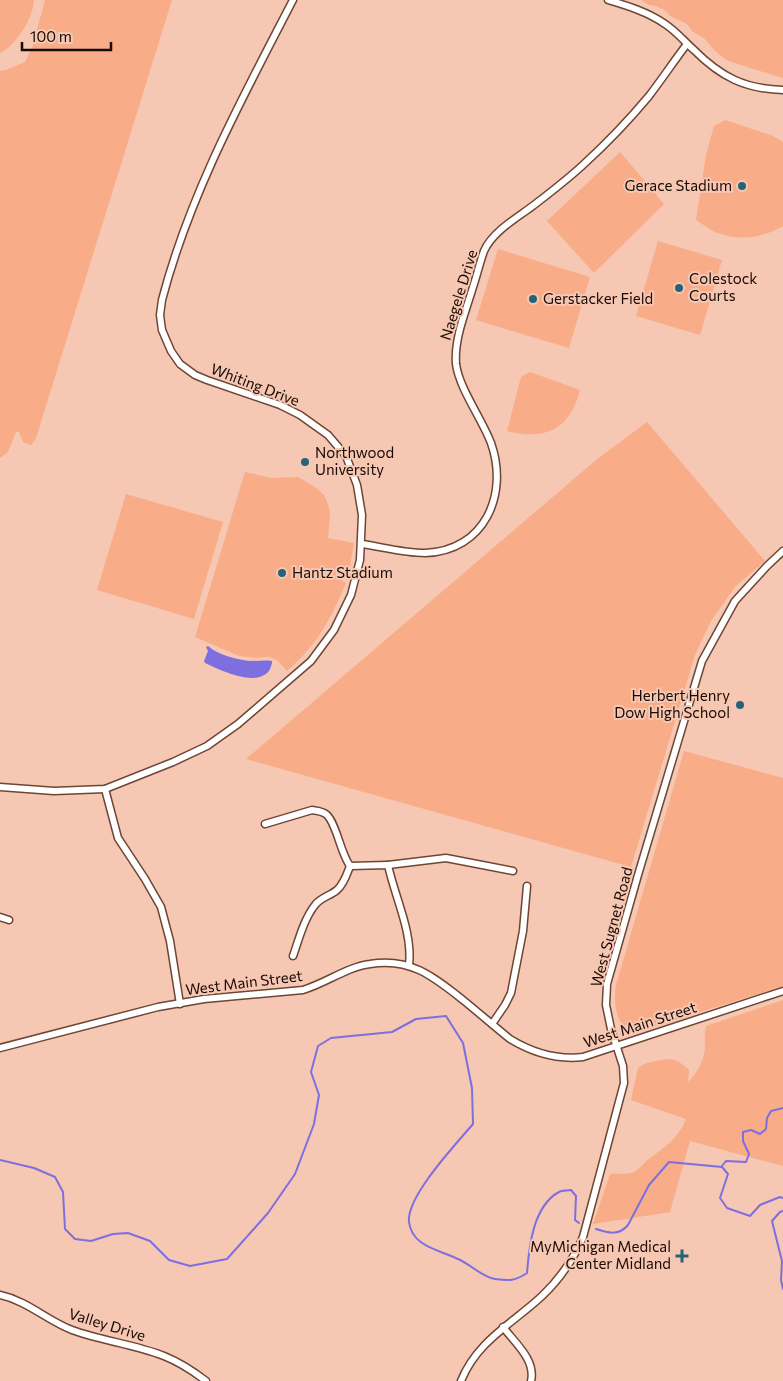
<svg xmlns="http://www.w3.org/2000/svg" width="783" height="1381" font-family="Commissioner,sans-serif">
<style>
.green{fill:#f9ac88}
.water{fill:#7d6fdf}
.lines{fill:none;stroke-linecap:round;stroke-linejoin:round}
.stream{stroke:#7d6fdf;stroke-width:2}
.minor-casing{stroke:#6d4634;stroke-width:9}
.minor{stroke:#fff;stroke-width:6}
.poi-dot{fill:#26637a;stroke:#f6c7b2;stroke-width:2}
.labels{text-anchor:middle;stroke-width:4;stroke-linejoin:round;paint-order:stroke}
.poi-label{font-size:15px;fill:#190a04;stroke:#f6c7b2;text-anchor:start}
.street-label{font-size:15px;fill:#190a04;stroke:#f6c7b2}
</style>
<rect width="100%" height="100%" fill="#f6c7b2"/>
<g class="green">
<path d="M 0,0 L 34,0 C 33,19 16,45 0,53 Z"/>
<polygon points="45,0 172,0 36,438 31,445 23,442 19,432 16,432 8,452 0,458 0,71 6,70 25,62 33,45"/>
<polygon points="641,0 783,0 783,78 728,61 715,51 704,38 693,32 687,24 670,16 666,11 656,6 649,5"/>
<path d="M 725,120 L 773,136 L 783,142 L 783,226 C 764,237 742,241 721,234 C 712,232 704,225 696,220 L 706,155 L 714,126 Z"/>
<polygon points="620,152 664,204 594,273 547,221"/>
<polygon points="658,241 722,260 700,335 636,316"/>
<polygon points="498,249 590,277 569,348 476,320"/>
<path d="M 530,372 L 580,390 C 570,429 546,441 507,431 L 521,377 Z"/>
<polygon points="647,422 765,561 735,587 711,621 695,655 631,867 246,759 596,460"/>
<path d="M 245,472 L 271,478 L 298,477 L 315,487 L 324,495 L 328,504 L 330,512 L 328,538 L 354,543 L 348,578 L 343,577 L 342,581 L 346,583 C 331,619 317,645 287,671 L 277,660 L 269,657 L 255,658 L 239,656 L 195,637 Z"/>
<polygon points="126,494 223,522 194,619 97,590"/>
<path d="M 684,751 L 783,778 L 783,986 L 630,1034 C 616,1023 613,1002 616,985 Z"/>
<path d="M 783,1000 L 783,1166 L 690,1141 L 670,1212 L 593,1224 L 610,1174 C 619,1172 623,1176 634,1172 C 640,1169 643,1163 649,1159 C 665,1147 679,1138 686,1119 L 631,1100 L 638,1068 C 644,1064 648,1062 656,1061 C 674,1058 675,1058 689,1070 L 688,1082 C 697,1074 705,1059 705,1046 C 705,1039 704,1033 706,1026 Z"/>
</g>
<path class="water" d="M 208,646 C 218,655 238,660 251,661 C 258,661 265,660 272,661 L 272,663 C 271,666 270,671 267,673 C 253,686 220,670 205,663 L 204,661 L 208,651 L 206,647 Z"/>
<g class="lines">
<g class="stream">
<path d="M 0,1160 L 34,1168 L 55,1177 L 63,1192 L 65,1229 L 75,1239 L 91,1241 L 113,1234 L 128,1233 L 150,1241 L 169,1260 L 190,1266 L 227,1259 L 268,1213 L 295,1174 L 314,1124 L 319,1095 L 311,1072 L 318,1046 L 331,1038 L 392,1032 L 416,1019 L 446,1016 L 463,1043 L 472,1088 L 473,1124 C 456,1144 406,1197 409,1222 C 412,1247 440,1250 458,1259 C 470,1264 482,1277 495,1279 C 510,1281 515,1281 527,1273 C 529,1247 533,1206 559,1192 C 562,1190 567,1191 571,1190 L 576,1196 L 575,1220 L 579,1223"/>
<polyline points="722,1166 726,1161 746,1162 749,1154 743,1141 743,1132 751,1130 760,1134 766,1129 767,1118 771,1111 783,1108"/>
<polyline points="783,1211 780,1212 772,1221 782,1261 781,1280 783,1289"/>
<path d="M 596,1229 C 608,1233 619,1236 628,1225 L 649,1185 L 669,1162 L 722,1167 L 728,1174 L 720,1198 L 727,1208 L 750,1216 L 760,1205 L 780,1197 L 783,1198"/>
</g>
<defs>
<g id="minor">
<path d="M 608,0 C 628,6 648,12 665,24 C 676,31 685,42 694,50 C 721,77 745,89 783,90"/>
<path d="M 362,544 C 382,547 404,553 425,553 C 485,551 509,494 491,443 C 482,419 459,388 456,364 C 454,338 466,311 473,287 C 477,275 480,262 484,251 C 493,231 517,218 534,205 C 551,192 568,179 584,164 C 607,143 629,120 649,96 C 662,79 674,61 687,44"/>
<path d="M 0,787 L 54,791 L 105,789 L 173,762 L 207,746 L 238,724 L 311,661 L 334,630 L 351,595 L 360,560 L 362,515 L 357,485 L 346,456 L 328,435 L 300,415 L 280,405 L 207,380 L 195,375 L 180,364 L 171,351 L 162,330 L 160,315 L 162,300 C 190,193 243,97 293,0"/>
<polyline points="105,789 118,838 145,879 161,907 170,941 180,1004"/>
<path d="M 265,824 L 312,810 C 318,811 323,811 327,815 C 337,825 340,852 350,866 L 388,865 C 395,898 413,932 409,966"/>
<polyline points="388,865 446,858 513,871"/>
<polyline points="0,917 9,920"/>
<path d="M 293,956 C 299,939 304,919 315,905 C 321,897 330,896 337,890 C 344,884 347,874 350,866"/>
<polyline points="492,1024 505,1005 511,993 523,931 527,886"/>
<path d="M 0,1048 L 158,1007 L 204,999 L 303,990 C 326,983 347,967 370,964 C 410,957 434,977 463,1000 C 479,1013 494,1026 510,1039 C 533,1053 556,1060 583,1057 L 783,991"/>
<path d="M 0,1295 C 28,1301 46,1320 72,1330 C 102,1341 134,1344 164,1356 C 179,1362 193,1371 206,1381"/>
<path d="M 503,1327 C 515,1343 536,1360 531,1381"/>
<path d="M 461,1381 C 477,1341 512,1324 542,1296 C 560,1279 573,1260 583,1237 L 624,1083 L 623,1066 L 611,1029 L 606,1005 L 607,984 L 638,875 L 702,661 L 735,601 L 767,566 L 783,551"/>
</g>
</defs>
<use href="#minor" class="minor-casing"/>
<use href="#minor" class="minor"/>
</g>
<g class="poi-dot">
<circle cx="742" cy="186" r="5"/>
<circle cx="679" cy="288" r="5"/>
<circle cx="533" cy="299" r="5"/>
<circle cx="305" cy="462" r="5"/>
<circle cx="282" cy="573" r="5"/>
<circle cx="740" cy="705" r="5"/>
<path d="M679.5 1248.5h5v5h5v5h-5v5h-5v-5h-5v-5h5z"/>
</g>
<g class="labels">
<g class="poi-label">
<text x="732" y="191" text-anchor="end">Gerace Stadium</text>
<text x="689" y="284">Colestock<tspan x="689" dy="17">Courts</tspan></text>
<text x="543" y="304">Gerstacker Field</text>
<text x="315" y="458">Northwood<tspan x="315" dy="17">University</tspan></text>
<text x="292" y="578">Hantz Stadium</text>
<text x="730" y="701" text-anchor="end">Herbert Henry<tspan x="730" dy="17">Dow High School</tspan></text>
<text x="671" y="1252" text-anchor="end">MyMichigan Medical<tspan x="671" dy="17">Center Midland</tspan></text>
</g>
<g class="street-label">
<text transform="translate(459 295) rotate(-73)" y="5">Naegele Drive</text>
<text transform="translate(255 385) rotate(21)" y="5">Whiting Drive</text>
<text transform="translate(612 927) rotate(-75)" y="5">West Sugnet Road</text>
<text transform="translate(244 983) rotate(-7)" y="5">West Main Street</text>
<text transform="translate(640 1025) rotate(-18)" y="5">West Main Street</text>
<text transform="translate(107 1325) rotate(17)" y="5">Valley Drive</text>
</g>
</g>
<path d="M22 42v8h89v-8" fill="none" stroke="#190a04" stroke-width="2.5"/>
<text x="30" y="42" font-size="15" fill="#190a04" stroke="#f6c7b2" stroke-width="4" paint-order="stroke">100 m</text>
</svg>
